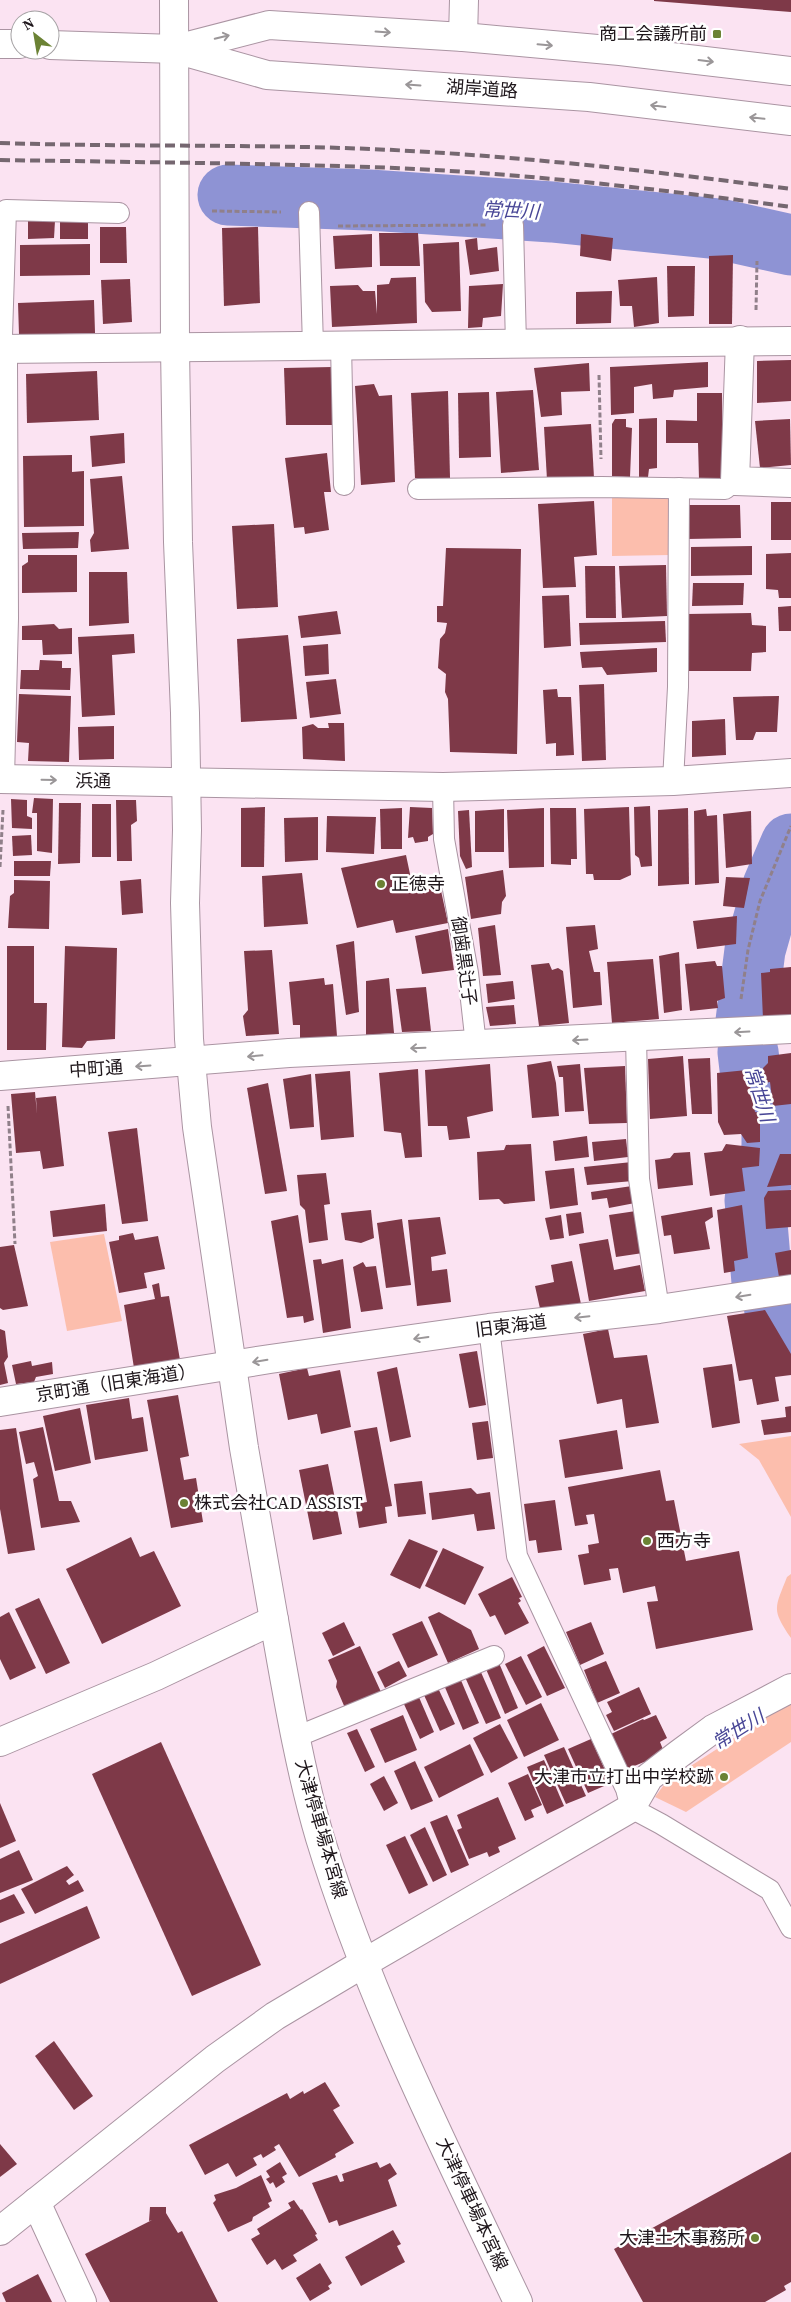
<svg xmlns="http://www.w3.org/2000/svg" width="791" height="2302" font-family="'Source Serif 4','Noto Sans JP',serif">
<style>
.green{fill:#fcbead}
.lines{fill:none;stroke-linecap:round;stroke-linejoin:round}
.river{stroke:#8e93d4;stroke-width:61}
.building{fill:#7e3948}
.service-casing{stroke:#aa94a2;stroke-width:22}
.minor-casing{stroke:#aa94a2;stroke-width:30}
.tertiary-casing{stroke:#aa94a2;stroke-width:30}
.secondary-casing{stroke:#aa94a2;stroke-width:30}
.primary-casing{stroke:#aa94a2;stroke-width:30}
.path{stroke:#90808a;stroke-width:3;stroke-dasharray:5 2.5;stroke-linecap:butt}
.service{stroke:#fff;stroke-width:20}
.minor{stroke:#fff;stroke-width:28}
.tertiary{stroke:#fff;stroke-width:28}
.secondary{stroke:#fff;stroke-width:28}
.primary{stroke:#fff;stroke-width:28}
.rail{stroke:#756770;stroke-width:4;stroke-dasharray:10 5;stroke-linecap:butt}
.oneway{stroke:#9a9698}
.poi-dot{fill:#6b8234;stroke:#fff;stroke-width:2}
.labels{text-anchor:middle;stroke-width:5;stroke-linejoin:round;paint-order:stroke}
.poi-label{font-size:18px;fill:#1e161b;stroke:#fff;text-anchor:end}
.street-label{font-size:18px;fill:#1e161b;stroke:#fff}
.water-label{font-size:19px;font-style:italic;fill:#484696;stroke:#fff}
</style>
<rect width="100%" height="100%" fill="#fbe3f2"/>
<g class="green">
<polygon points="670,496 670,555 612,556 612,498"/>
<polygon points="104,1234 122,1321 67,1331 50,1242"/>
<polygon points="791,1436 791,1517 759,1460 739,1444"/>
<path d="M 791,1574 L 791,1638 C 771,1609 775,1608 787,1577 Z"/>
<polygon points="791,1701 791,1742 686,1812 655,1797 666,1782"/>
</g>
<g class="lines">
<g class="river">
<polyline points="228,195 369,200 552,212 719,229 791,245"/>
<polyline points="746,1021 755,950 773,886 791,844"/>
<polyline points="748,1052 750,1069 772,1118 772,1150 755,1200 762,1282"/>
<polyline points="774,1306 791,1337"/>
</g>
</g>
<g class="building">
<polygon points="654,0 791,0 791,12 654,1"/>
<rect x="60" y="220" width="28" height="19"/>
<polygon points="28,221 55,221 54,238 28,239"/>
<polygon points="100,227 126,227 127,263 100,263"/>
<polygon points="258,227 260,303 224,306 222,228"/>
<polygon points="379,233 418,233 420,266 380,266"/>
<polygon points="372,234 372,267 335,269 333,236"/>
<polygon points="581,234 613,238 611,261 580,256"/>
<polygon points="477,238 478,250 497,247 499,271 470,275 465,240"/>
<polygon points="459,242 461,311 432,312 425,302 423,244"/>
<polygon points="90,244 90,275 20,276 20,245"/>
<polygon points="733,255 732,324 709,324 709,256"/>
<polygon points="667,266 695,266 694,316 668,317"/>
<polygon points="416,277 417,323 332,327 330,286 358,285 363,291 375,291 377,314 377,285 389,284 391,278"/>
<polygon points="657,277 659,323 634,327 632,306 620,306 618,280"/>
<polygon points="130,279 132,322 103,324 101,280"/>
<polygon points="503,284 501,316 483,318 482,327 468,328 469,286"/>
<polygon points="612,291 611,323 576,324 576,292"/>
<polygon points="94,300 95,333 19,335 18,303"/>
<polygon points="791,360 791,401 757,403 757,361"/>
<polygon points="708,362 708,387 674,390 673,397 653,399 652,384 634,387 634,413 611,415 610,367"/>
<polygon points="589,363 590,391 561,392 562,415 541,417 534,368"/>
<polygon points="332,367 333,425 286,425 284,368"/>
<polygon points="97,371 99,420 27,423 26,374"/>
<polygon points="374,384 379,396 392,395 395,482 361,485 355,386"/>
<polygon points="533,390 539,470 501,473 496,392"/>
<polygon points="448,391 450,478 415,478 411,393"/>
<polygon points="489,392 491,457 459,458 458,393"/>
<polygon points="697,393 722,393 723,478 699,479 698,443 666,443 666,420 697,421"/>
<polygon points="657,418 657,468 649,469 648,477 639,477 639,419"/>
<polygon points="615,419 626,419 626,427 632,428 630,477 612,476 612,424"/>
<polygon points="790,419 791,465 760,468 755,421"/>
<polygon points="591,424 594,478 547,480 544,427"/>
<polygon points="124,433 125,463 92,467 90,436"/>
<polygon points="327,453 331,492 324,492 329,530 305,534 304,527 294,528 285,458"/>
<polygon points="72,455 72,472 84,471 84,526 24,527 23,456"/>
<polygon points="122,476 129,549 91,552 90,540 94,533 90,479"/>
<polygon points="594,501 597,555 574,557 576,587 543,588 538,504"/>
<rect x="771" y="502" width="20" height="38"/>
<polygon points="687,505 740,505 741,538 687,539"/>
<polygon points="274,524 278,607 237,609 232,526"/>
<polygon points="79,532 78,548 23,549 22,533"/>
<polygon points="752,546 752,575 691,576 691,547"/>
<polygon points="446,548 521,549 517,754 450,752 448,699 445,692 446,674 438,668 440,639 445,633 447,623 437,622 437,606 443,606"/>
<polygon points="791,553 791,598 779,598 778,590 766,589 766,554"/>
<polygon points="28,555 77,555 77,592 22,593 22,566 28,562"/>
<polygon points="666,565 667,616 622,618 619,566"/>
<polygon points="585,566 615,566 616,618 586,618"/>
<polygon points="89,572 127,572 129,623 89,626"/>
<polygon points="693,583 744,583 743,605 692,606"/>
<polygon points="569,595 571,646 544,648 542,596"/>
<polygon points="791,606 791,631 779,631 778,607"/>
<polygon points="337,611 341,634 301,638 298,616"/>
<polygon points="751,613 752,625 766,626 766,652 752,653 751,671 688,671 687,614"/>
<polygon points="665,621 666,642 580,645 579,623"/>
<polygon points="54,624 59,629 72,628 72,654 43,655 42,640 22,640 22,626"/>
<polygon points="134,634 135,653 112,655 115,715 82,717 78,637"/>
<polygon points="288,635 297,719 241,722 237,639"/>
<polygon points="328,644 329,674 305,676 303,646"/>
<polygon points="657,648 657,672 607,675 602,667 582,668 580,652"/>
<polygon points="40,660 62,661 62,668 71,668 70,690 20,689 21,670 39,670"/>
<polygon points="336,679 341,714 310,718 306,682"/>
<polygon points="604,684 606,760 582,761 579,685"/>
<polygon points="557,689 558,697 571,697 574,755 556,756 556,743 546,744 543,690"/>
<polygon points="19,694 71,696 69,762 28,761 29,743 17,742"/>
<polygon points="779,696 777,732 756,732 753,740 736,740 733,697"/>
<polygon points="725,719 726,755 692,757 692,721"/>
<polygon points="328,723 344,723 345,761 303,759 302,727 313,724 318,728 329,728"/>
<polygon points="114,726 114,759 79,760 78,727"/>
<polygon points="34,798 53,799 52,853 37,851 37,813 32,813"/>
<polygon points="11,799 27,800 27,816 32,818 32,829 12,828"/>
<polygon points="116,800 136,800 137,821 131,825 132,861 117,861"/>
<polygon points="59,803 81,803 80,863 58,864"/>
<rect x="92" y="804" width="19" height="53"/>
<polygon points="650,806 652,866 641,867 639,858 635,855 634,807"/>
<polygon points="265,807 264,867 241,867 241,808"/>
<polygon points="410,807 432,808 433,834 428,837 428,841 415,843 413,837 408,838"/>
<polygon points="629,807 631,875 620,880 594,880 593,874 586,874 584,809"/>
<polygon points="402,808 402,849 381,849 380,809"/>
<polygon points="544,808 544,867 509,868 507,810"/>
<polygon points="550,808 576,808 577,859 571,859 571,865 551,864"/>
<polygon points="688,808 689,884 658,886 658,810"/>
<polygon points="504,809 504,852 475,852 475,811"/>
<polygon points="706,809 707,816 717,815 719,883 695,885 694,811"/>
<polygon points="469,810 472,867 466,869 460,856 458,811"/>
<polygon points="751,811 752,864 726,868 723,814"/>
<polygon points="327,816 376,817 374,854 326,852"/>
<polygon points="318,817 318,860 285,862 284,818"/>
<polygon points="31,835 32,855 13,856 12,836"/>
<polygon points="406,855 414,893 440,886 448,923 396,933 393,920 357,928 341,868"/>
<polygon points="14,861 51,861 50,876 14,876"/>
<polygon points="503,870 506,896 502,902 501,914 471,919 465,877"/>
<polygon points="302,873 308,924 264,927 262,876"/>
<polygon points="726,877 750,878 744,908 723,906"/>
<polygon points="141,879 143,913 122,915 120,881"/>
<polygon points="14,880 50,881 49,929 8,928 10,896 14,893"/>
<polygon points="737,916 736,944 697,949 693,921"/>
<polygon points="495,925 501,975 483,976 478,928"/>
<polygon points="595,925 598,949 589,951 594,972 600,972 602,1005 573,1008 566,927"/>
<polygon points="448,929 454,970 422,974 415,936"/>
<polygon points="354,941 359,1012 346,1015 336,945"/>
<polygon points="7,946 34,946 34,1003 47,1003 46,1050 7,1050"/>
<polygon points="65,946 117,948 115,1039 87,1041 82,1048 62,1047"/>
<polygon points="272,950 279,1034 246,1036 243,1016 248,1010 244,951"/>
<polygon points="679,952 682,1010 664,1013 659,956"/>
<polygon points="653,959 659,1019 612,1023 607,962"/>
<polygon points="715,961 717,966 722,966 725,998 717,1001 718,1008 690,1011 685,964"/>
<polygon points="549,963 552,970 558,968 563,971 569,1023 539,1026 531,965"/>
<polygon points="791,967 791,1017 763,1019 761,973 770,972 770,969"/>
<polygon points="324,978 325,985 333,984 337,1036 300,1039 300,1025 293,1025 289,982"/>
<polygon points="389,978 394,1033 366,1035 366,981"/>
<polygon points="513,981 515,999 488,1003 486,984"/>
<polygon points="426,987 431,1031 402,1032 396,989"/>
<polygon points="514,1005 516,1024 490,1026 486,1007"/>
<polygon points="791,1053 791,1104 773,1106 770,1082 765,1083 763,1068 768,1063 768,1056"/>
<polygon points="683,1056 687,1116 650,1119 648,1059"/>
<polygon points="710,1058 712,1114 692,1114 688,1059"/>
<polygon points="551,1061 556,1083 559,1116 532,1118 527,1065"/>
<polygon points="490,1064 493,1111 467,1117 470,1138 449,1140 447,1126 428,1126 425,1070"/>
<polygon points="580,1064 584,1111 565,1112 563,1077 559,1077 557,1066"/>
<polygon points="625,1066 627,1123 589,1124 584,1068"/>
<polygon points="418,1069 422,1157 405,1158 401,1133 384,1131 379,1073"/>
<polygon points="747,1070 755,1112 760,1113 760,1142 747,1143 741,1134 724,1135 718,1122 717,1073"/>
<polygon points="350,1071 354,1137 321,1140 315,1074"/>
<polygon points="311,1074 314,1127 290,1129 283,1079"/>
<polygon points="268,1083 287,1191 265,1194 247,1088"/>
<polygon points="35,1092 37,1114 36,1098 56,1096 64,1166 43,1169 40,1151 16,1153 11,1094"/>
<polygon points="137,1128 148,1221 122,1224 108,1132"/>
<polygon points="587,1136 589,1157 555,1161 553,1141"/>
<polygon points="626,1139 628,1157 594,1161 592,1142"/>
<polygon points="531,1144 535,1201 504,1204 499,1199 479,1200 477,1152 504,1150 506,1145"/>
<polygon points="726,1144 760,1148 759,1166 742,1168 745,1191 710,1196 704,1153 722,1151"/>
<polygon points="690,1152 693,1185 658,1189 655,1160 670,1158 674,1153"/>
<polygon points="780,1154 791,1154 791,1185 767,1187"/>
<polygon points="632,1162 633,1181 587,1185 584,1167"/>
<polygon points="574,1168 578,1205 550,1209 545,1171"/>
<polygon points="326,1173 330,1204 324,1205 328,1240 309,1243 305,1210 300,1205 297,1175"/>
<polygon points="632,1186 635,1203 609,1208 607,1198 592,1200 591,1192"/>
<polygon points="791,1190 791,1227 766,1229 764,1198 768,1191"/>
<polygon points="105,1204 107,1231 53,1237 50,1211"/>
<polygon points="742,1205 748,1258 734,1261 735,1271 724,1273 717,1210"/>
<polygon points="712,1207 713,1217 705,1222 710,1249 674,1254 671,1235 664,1236 661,1216"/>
<polygon points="371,1210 374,1238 361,1243 345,1240 341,1213"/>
<polygon points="636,1211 643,1253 616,1257 609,1215"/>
<polygon points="581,1212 584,1233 569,1236 566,1214"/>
<polygon points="298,1215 314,1320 304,1323 303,1316 287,1318 271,1221"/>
<polygon points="561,1215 564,1238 550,1240 545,1218"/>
<polygon points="440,1217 446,1254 431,1257 432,1271 447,1269 451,1302 417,1306 408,1220"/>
<polygon points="402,1219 411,1285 386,1288 377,1223"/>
<polygon points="133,1233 135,1240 158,1236 165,1269 144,1273 147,1288 119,1293 109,1242 119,1240 119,1236"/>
<polygon points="608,1239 614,1270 640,1265 645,1291 589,1301 579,1244"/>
<polygon points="14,1245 28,1306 3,1310 0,1308 0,1247"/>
<polygon points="791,1250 791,1275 779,1277 775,1253"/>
<polygon points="321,1259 322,1264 343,1259 351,1328 323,1333 313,1260"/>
<polygon points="572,1261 581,1304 541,1313 535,1286 554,1282 551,1265"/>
<polygon points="363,1262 366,1267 376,1266 383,1309 361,1312 353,1267"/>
<polygon points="159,1283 161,1297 169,1296 180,1360 134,1368 124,1305 155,1299 152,1285"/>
<polygon points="765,1310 791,1354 791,1375 775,1377 779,1401 757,1405 752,1379 739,1381 727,1316"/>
<polygon points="0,1329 5,1331 8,1357 4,1363 8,1383 0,1385"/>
<polygon points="608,1329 614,1358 647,1355 659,1423 626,1428 622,1399 597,1404 583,1334"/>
<polygon points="477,1351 486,1405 469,1408 459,1354"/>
<polygon points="31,1361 32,1366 52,1362 53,1374 36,1377 34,1382 16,1384 12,1365"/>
<polygon points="732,1364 740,1423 712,1428 703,1368"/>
<polygon points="397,1367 411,1437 390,1442 377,1372"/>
<polygon points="307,1368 309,1376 340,1370 351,1427 321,1434 317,1414 288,1420 279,1374"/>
<polygon points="178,1395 189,1456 180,1458 184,1480 196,1478 203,1522 171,1528 147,1400"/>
<polygon points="129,1398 132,1419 143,1417 148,1451 95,1460 86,1405"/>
<polygon points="791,1406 791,1432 764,1435 761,1420 786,1417 785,1407"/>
<polygon points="80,1408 91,1463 55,1471 43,1416"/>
<polygon points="488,1421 493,1458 477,1460 472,1423"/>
<polygon points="43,1427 59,1501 71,1501 80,1522 41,1528 33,1479 38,1476 34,1462 26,1464 19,1432"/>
<polygon points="377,1427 392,1506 385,1507 387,1523 359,1528 355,1504 367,1502 354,1431"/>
<polygon points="16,1428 35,1550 8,1554 0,1509 0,1430"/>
<polygon points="617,1430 623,1469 565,1478 559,1440"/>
<polygon points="328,1464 342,1534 313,1540 299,1470"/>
<polygon points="660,1470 666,1501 674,1500 686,1561 739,1551 753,1630 656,1649 647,1602 658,1601 655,1586 623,1593 618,1568 609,1569 611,1580 584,1585 578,1555 589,1553 588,1545 599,1543 594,1514 586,1515 588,1524 575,1526 568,1487"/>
<polygon points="422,1481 426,1514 398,1517 394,1484"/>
<polygon points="471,1488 477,1494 490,1492 495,1529 477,1531 474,1514 432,1520 429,1493"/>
<polygon points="555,1500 562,1550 538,1553 536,1540 529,1541 524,1504"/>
<polygon points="131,1537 140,1557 154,1551 181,1606 102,1644 66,1569"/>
<polygon points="409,1539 438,1551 420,1589 390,1575"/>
<polygon points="443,1548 484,1567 465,1605 425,1586"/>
<polygon points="512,1577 522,1597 519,1598 521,1601 518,1603 529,1623 505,1635 495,1615 490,1617 478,1594"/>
<polygon points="39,1598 70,1663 46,1674 15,1609"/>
<polygon points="9,1612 36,1668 10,1680 0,1659 0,1617"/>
<polygon points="439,1612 471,1630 479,1649 448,1663 428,1617"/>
<polygon points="422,1621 438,1655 408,1668 392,1634"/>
<polygon points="344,1622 355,1645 333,1656 322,1633"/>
<polygon points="591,1622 604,1654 580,1665 566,1632"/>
<polygon points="360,1646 381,1692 345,1708 336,1687 337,1681 328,1660"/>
<polygon points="544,1646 565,1688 547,1696 527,1655"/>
<polygon points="521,1656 542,1697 526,1705 505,1664"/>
<polygon points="399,1661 407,1676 385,1688 377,1672"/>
<polygon points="606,1661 620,1693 597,1703 584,1670"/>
<polygon points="499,1663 518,1708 505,1714 486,1669"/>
<polygon points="480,1670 501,1718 486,1724 465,1677"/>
<polygon points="460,1678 479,1723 463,1730 444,1685"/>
<polygon points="639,1687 651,1714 614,1731 606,1715 612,1712 607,1702"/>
<polygon points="438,1688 455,1724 440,1731 424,1695"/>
<polygon points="418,1695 434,1732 420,1739 403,1702"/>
<polygon points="541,1703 559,1740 524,1757 507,1720"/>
<polygon points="403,1715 417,1750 385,1763 370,1729"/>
<polygon points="656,1715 667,1738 660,1742 664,1752 645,1764 644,1762 627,1769 611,1734 643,1719 644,1720"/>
<polygon points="500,1724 518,1758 491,1773 473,1738"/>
<polygon points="357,1729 375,1767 365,1772 347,1733"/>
<polygon points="591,1739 611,1783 588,1793 568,1749"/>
<polygon points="161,1742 261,1965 192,1996 92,1774"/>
<polygon points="470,1744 484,1775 439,1798 424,1767"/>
<polygon points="564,1747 586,1796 566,1804 544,1755"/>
<polygon points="544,1760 564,1806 547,1814 527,1767"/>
<polygon points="415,1761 433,1801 411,1810 394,1771"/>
<polygon points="528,1774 542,1805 531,1810 534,1817 525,1821 508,1783"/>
<polygon points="384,1776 398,1803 384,1811 370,1784"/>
<polygon points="498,1797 516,1839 498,1847 500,1852 489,1857 487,1852 469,1859 457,1830 462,1828 457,1815"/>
<polygon points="0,1803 16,1841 0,1848"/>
<polygon points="447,1815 469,1865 451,1873 430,1822"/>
<polygon points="425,1827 447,1875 433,1882 410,1835"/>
<polygon points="405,1836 428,1885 409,1894 386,1845"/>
<polygon points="19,1850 33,1880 0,1893 0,1859"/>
<polygon points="67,1866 74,1875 66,1881 69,1885 78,1880 84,1891 35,1914 21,1889"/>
<polygon points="14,1894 25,1913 0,1923 0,1900"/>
<polygon points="87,1906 100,1938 0,1984 0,1944"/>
<polygon points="54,2041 93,2096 74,2110 35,2056"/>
<polygon points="325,2082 340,2106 333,2110 354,2143 335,2154 336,2157 299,2177 279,2144 274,2147 276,2150 263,2158 261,2154 253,2158 257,2165 236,2177 228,2163 205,2175 189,2145 287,2093 290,2099 303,2091 304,2094"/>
<polygon points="0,2144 17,2164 0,2177"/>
<polygon points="791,2152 791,2282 784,2286 786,2290 765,2302 643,2302 614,2249"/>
<polygon points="280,2162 287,2174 282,2177 285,2182 276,2188 273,2182 270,2184 266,2179 270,2177 266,2171"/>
<polygon points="377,2162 380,2168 390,2163 397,2174 388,2180 397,2206 339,2226 337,2220 329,2223 312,2183 337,2175 340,2182 344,2181 342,2174"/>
<polygon points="261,2175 272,2201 268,2203 270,2207 253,2217 252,2221 228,2232 213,2203 216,2200 214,2195 236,2188"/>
<polygon points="294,2200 301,2210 302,2209 317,2234 315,2235 318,2240 293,2255 297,2261 282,2270 275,2259 267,2265 251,2239 260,2234 257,2229 291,2208 288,2203"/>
<polygon points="150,2207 166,2207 166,2213 178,2233 182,2231 218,2302 110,2302 85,2254 152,2220 149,2221"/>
<polygon points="393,2230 401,2244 397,2246 405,2262 361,2286 345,2257"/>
<polygon points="320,2263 332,2283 328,2286 330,2289 310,2301 296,2278"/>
<polygon points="38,2274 52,2302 6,2302 2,2293"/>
</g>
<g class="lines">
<defs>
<g id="service">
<polyline points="309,212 313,346"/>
<polyline points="513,225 516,344"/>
<polyline points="341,345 344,485"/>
<polyline points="418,489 602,487 725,489 735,481"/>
<polyline points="4,779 8,618 7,363 2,336 6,210 119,213"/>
<polyline points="673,781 678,687 679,488"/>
<polyline points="443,787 444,839 468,973 476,1045"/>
<polyline points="636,1037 639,1179 659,1309"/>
<polyline points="489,1328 517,1556 626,1789 631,1808 661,1824 770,1890 791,1928"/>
<polyline points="296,1737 494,1656"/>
</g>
<g id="minor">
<polyline points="740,340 735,481 791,483"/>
<polyline points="0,349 791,341"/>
<polyline points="0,779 443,787 673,781 791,773"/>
<polyline points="0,1076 289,1053 791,1029"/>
<polyline points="0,1402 270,1359 489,1328 659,1309 791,1289"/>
<polyline points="364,1963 631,1808 649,1777 679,1754 713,1729 791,1688"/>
<polyline points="36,2202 82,2302"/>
</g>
<g id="tertiary">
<polyline points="174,0 175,347 178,542 185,713 187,830 185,903 189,1039 197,1127 244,1448 274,1620"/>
<polyline points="463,37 464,0"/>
<polyline points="0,2231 215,2059 275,2016 364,1963"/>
</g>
<path id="secondary" d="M 0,1742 L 156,1676 L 274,1620 C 287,1693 299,1767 320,1838 C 369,1999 446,2150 518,2302"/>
<g id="primary">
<polyline points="0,44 20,44"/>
<polyline points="50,45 175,49 267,75 589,97 791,121"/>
<polyline points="176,49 269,25 463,37 620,51 791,71"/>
</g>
</defs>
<use href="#service" class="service-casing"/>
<use href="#minor" class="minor-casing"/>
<use href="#tertiary" class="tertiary-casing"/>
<use href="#secondary" class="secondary-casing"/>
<use href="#primary" class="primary-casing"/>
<g class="path">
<polyline points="212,211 281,212"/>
<polyline points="338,226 487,225"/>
<polyline points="756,310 757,261"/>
<polyline points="599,375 601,459"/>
<polyline points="0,867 3,810"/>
<polyline points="741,999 748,950 760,901 791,826"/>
<polyline points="8,1106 15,1244"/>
</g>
<use href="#service" class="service"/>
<use href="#minor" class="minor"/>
<use href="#tertiary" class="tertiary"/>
<use href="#secondary" class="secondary"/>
<use href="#primary" class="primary"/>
<g class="rail">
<path d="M 0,143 C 124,147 247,144 371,149 C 511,155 652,171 791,189"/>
<path d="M 0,160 C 124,162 247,163 371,167 C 511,172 652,188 791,207"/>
</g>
</g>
<defs><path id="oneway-shaft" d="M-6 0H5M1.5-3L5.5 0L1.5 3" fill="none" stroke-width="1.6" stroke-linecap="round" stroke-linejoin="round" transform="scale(1.25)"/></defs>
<g class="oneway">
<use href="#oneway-shaft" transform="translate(383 32) rotate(4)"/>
<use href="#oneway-shaft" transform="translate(222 37) rotate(-14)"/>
<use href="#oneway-shaft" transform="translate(545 45) rotate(5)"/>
<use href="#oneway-shaft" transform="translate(706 61) rotate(7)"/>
<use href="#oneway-shaft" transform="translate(413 85) rotate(-176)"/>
<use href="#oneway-shaft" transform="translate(658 106) rotate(-173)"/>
<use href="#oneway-shaft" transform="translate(757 118) rotate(-174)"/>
<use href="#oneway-shaft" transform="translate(49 780) rotate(1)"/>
<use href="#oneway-shaft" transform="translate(742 1032) rotate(177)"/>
<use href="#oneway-shaft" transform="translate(580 1040) rotate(177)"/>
<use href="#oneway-shaft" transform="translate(418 1048) rotate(178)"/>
<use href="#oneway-shaft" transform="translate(255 1056) rotate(175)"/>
<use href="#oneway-shaft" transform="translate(143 1066) rotate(176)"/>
<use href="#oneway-shaft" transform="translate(743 1296) rotate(171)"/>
<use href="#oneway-shaft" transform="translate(582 1317) rotate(174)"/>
<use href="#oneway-shaft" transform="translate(421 1338) rotate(172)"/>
<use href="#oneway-shaft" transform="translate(260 1361) rotate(171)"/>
</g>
<g class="poi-dot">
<rect x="712" y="29" width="10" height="10" rx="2.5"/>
<circle cx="381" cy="884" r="5"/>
<circle cx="184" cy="1503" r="5"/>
<circle cx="647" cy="1541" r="5"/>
<circle cx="724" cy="1777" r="5"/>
<circle cx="755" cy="2238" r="5"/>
</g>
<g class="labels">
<g class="poi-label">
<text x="707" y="40">商工会議所前</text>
<text x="391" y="890" text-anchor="start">正徳寺</text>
<text x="194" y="1509" text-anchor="start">株式会社CAD ASSIST</text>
<text x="657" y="1547" text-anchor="start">西方寺</text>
<text x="714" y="1783">大津市立打出中学校跡</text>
<text x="745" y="2244">大津土木事務所</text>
</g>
<g class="street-label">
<text transform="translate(482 89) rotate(4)" y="6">湖岸道路</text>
<text transform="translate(93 781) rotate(1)" y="6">浜通</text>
<text transform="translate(464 961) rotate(82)" y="6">御歯黒辻子</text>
<text transform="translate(96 1069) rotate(-4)" y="6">中町通</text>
<text transform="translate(511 1326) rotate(-7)" y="6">旧東海道</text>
<text transform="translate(116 1383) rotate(-9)" y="6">京町通（旧東海道）</text>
<text transform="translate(321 1829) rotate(74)" y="6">大津停車場本宮線</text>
<text transform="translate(472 2204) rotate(65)" y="6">大津停車場本宮線</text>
</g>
<g class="water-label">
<text transform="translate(511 210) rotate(3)" y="7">常世川</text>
<text transform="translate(760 1094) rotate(72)" y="7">常世川</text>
<text transform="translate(738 1729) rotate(-32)" y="7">常世川</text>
</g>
</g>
<g transform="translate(35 35) rotate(329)"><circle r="24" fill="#ffffff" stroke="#a5a2a4"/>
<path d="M0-4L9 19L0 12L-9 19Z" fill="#6b8234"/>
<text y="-8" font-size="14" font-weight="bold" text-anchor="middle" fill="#1e161b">N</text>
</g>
</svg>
